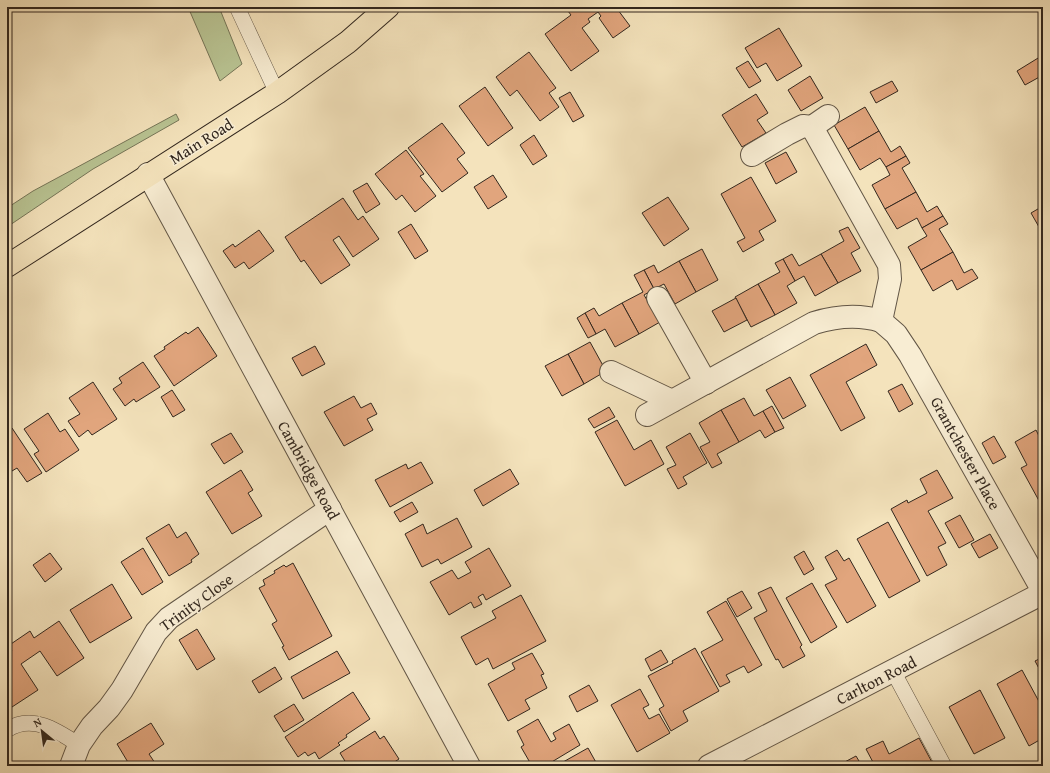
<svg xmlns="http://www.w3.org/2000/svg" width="1050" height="773" font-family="'Gentium Book Plus',serif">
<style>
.green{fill:#b9c493;stroke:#767658}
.building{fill:#e1a57d;stroke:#32271e}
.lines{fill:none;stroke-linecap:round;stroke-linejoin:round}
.service-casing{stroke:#625646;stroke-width:16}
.minor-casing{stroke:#625646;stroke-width:24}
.primary-casing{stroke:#32271e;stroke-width:24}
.service{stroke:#f8edd3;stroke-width:15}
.minor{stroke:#f8edd3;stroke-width:22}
.primary{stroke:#f4e3bc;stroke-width:22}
.labels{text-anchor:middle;stroke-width:3;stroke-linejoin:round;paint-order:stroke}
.street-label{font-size:16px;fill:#32271e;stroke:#f8edd3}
</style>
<rect width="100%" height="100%" fill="#f4e3bc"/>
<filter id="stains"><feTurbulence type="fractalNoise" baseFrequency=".005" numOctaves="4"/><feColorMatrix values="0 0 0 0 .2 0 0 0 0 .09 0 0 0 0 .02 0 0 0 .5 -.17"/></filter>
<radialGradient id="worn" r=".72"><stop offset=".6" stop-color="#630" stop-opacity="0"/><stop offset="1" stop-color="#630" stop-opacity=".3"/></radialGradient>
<g class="green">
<polygon points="188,7 219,7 242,64 220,81"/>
<polygon points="176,114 179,120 93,169 7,227 7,208 33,191"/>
</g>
<g class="building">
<polygon points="565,7 622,7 618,10 630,26 613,38 599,18 601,16 598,12 588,19 590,22 582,28 599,51 571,71 545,34 571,15"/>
<polygon points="779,28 802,66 777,81 766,63 757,68 745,48"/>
<polygon points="529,52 556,88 549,93 559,107 540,121 517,90 510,96 496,77"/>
<polygon points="1043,55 1043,75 1025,85 1017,71"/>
<polygon points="748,61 761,81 749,88 736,68"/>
<polygon points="810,76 823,98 801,111 788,90"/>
<polygon points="892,81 898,91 876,103 870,92"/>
<polygon points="485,87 513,128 488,146 459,106"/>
<polygon points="570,92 584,116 573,122 559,98"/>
<polygon points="756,94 768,113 757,120 766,133 742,147 722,115"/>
<polygon points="865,107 879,131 848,149 834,125"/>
<polygon points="442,123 465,153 457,159 468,173 442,192 408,148"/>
<polygon points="879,131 891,152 900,146 906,156 886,167 880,158 860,170 848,149"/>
<polygon points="534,135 547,156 533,165 520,145"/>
<polygon points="406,150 424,174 420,176 436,196 415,212 402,195 396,200 375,174"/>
<polygon points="786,152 797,172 776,184 765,163"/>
<polygon points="906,156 910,163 902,168 916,192 885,209 872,185 890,175 886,167"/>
<polygon points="493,175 507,197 488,209 474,187"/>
<polygon points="751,177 776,221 759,231 764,240 743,252 737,242 745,238 721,194"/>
<polygon points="367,183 380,204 366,213 353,191"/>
<polygon points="916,192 927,212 937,206 943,216 922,228 917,218 897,229 885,209"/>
<polygon points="668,197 689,229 664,246 642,213"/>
<polygon points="343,198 358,220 363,216 379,239 353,257 339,236 333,240 350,265 321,284 304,260 301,262 285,237"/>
<polygon points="1043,206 1043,224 1039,227 1031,213"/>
<polygon points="943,216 948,224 939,229 953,252 921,270 908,247 927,236 922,228"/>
<polygon points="411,224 428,251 415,259 398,232"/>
<polygon points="848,227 860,248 851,253 861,271 838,283 821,254 844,241 839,231"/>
<polygon points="259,230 274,251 249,269 244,262 235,268 223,251 233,244 235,247"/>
<polygon points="702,249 718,280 696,292 679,261"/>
<polygon points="953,252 964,273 972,269 978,278 957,290 952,280 933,291 921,270"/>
<polygon points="792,254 799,266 821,254 838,283 815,296 804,276 795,281 783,259"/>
<polygon points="783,259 795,281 787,286 797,303 775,315 758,284 780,272 775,263"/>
<polygon points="679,261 696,292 675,304 664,284 654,289 644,270 654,265 658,273"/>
<polygon points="644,270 654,289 644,295 660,322 639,334 622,303 643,292 634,275"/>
<polygon points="758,284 775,315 751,327 735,297"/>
<polygon points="736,298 747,320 724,332 712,311"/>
<polygon points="622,303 639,334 615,347 605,329 596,334 585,313 594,308 599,316"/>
<polygon points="585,313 596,334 588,338 577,318"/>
<polygon points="198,327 217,356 174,386 154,356 165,349 164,347 186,332 188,334"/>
<polygon points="590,342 606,371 584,384 568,354"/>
<polygon points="866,344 877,365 846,382 865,418 841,431 810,375"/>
<polygon points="315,346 325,364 302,376 292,358"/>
<polygon points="568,354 584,384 562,396 545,366"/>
<polygon points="143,362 160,387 136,402 134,399 125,406 113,389 122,383 119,378"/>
<polygon points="790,377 806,406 783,419 766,390"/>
<polygon points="93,382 117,419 92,435 88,430 79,437 68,421 80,414 69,398"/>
<polygon points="902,384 913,404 899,412 888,391"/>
<polygon points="172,390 185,410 173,417 161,397"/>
<polygon points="354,396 361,408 371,403 377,414 367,419 373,430 344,446 324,412"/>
<polygon points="744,398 754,416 763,411 775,432 765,438 760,430 739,442 721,410"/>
<polygon points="772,406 784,428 775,432 763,411"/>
<polygon points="609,407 615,417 594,428 588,419"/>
<polygon points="721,410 739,442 717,454 722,463 712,468 700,447 710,442 699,423"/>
<polygon points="48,413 60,432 65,429 79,450 46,472 34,454 39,451 24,429"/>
<polygon points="617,420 634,450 651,440 664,464 625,486 595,432"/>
<polygon points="12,428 42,473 27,482 17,468 7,474 7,431"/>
<polygon points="1036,430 1043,444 1043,508 1021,468 1027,465 1015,442"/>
<polygon points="231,433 243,452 224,464 211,444"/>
<polygon points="690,433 707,463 683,477 687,484 678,489 667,469 676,465 666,447"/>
<polygon points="994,436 1006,457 993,464 982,443"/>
<polygon points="421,462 433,483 390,507 375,480 406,464 408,469"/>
<polygon points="510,469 519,484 483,506 474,490"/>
<polygon points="241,470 253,490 248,493 262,516 232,534 206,492"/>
<polygon points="937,470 953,498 928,511 946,543 938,547 947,565 927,576 891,509 907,500 908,503 927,493 920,479"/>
<polygon points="412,502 418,512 400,522 394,512"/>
<polygon points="960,515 974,540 959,548 945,523"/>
<polygon points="457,518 472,547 441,564 438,559 422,567 405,534 423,524 427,534"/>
<polygon points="888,522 920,581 889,598 857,539"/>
<polygon points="169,524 177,538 186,532 199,554 191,560 192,562 169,576 146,538"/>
<polygon points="990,534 998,548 979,558 971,544"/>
<polygon points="143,548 163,582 142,595 121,562"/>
<polygon points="489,548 511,586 486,600 483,594 478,597 482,604 474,608 471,602 449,615 430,582 452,570 458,579 471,572 465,562"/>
<polygon points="837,550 844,561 849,558 876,606 847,623 825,585 837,579 825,557"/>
<polygon points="804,551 814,569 804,575 794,557"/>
<polygon points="50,553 62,569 45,582 33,565"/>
<polygon points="293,563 332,636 289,660 282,647 284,646 272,624 277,621 259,588 265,585 263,580 275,573 274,571 284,565 286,567"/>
<polygon points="812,583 837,627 811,643 786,598"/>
<polygon points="112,584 132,618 90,643 70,610"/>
<polygon points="771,587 802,645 800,647 805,656 783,668 778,659 776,660 754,618 767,611 758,593"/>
<polygon points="742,591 752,608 737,617 727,599"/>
<polygon points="521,595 546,641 493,669 488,658 476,665 461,637 496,618 492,611"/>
<polygon points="726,601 762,665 748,673 744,666 726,675 730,682 720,687 701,652 723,640 707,612"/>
<polygon points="59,621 84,658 57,676 40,651 21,664 38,690 12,707 7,700 7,655 12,651 8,646 30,631 34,638"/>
<polygon points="197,629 215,659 197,670 179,640"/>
<polygon points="695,648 719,691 683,711 688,721 671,731 659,709 664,706 648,676 673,663 672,661"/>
<polygon points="661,650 668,662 651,671 645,659"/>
<polygon points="337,651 350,673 303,699 291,677"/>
<polygon points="532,653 544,674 541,675 547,688 525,700 530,709 508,721 488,684 515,669 512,663"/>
<polygon points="1043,657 1043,676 1035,661"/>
<polygon points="275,667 282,679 259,693 252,681"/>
<polygon points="1022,670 1043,709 1043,738 1029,746 997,684"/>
<polygon points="589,685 598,701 577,712 569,696"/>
<polygon points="640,689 649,705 643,708 649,719 659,714 670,733 637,752 611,705"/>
<polygon points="980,690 1005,738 974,754 949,707"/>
<polygon points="353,692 370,719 346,735 347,737 338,743 340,745 319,759 315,752 308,756 305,752 298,757 285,737"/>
<polygon points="294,704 304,720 284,732 274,716"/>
<polygon points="538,719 551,742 556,739 553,733 569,724 580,745 545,766 532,766 521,747 524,745 517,731"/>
<polygon points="151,723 164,744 149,754 157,766 126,766 129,764 117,744"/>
<polygon points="375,731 380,739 384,736 399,759 393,763 395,766 348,766 340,753"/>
<polygon points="919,738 934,766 875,766 866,749 883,741 889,754"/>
<polygon points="588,748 598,766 556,766"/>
<polygon points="856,756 862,766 842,766 841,764"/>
</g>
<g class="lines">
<defs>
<g id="service">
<polyline points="237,7 277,93"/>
<polyline points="893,671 944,766"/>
<path d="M 7,730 C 32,713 58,731 79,745"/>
</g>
<g id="minor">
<polyline points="812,127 889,265 890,279 881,321 896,334 910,355 1043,591"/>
<polyline points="752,155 787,134 803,126 812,127 828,116"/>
<polyline points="148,174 469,766"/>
<polyline points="658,298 706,383"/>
<polyline points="611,372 672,401"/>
<path d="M 647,415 L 814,323 C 837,316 858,314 881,321"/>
<polyline points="71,766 79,745 92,726 109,708 122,690 156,632 169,618 330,509"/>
<polyline points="709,766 1043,593"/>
</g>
<polyline id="primary" points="7,266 277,93 348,42 388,7"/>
</defs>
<use href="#service" class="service-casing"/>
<use href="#minor" class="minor-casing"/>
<use href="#primary" class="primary-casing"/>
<use href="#service" class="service"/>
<use href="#minor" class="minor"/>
<use href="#primary" class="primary"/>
</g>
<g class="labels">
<g class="street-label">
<text transform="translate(201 141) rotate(-32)" y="6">Main Road</text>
<text transform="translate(966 453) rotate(61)" y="6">Grantchester Place</text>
<text transform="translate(309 470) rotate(61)" y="6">Cambridge Road</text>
<text transform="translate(196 602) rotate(-36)" y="6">Trinity Close</text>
<text transform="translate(876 680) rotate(-27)" y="6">Carlton Road</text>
</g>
</g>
<rect width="1050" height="773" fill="none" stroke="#f4e3bc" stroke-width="24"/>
<rect x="8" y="8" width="1034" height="757" fill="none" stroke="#32271e" stroke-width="2"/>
<rect x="12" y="12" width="1026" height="749" fill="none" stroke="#32271e"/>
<g transform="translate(42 731) rotate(331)" stroke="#f8edd3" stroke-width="3" paint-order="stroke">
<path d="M0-3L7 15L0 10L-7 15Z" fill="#32271e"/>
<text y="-6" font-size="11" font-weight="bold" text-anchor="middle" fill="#32271e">N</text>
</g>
<rect width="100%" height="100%" filter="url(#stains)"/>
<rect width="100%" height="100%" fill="url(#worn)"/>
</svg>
